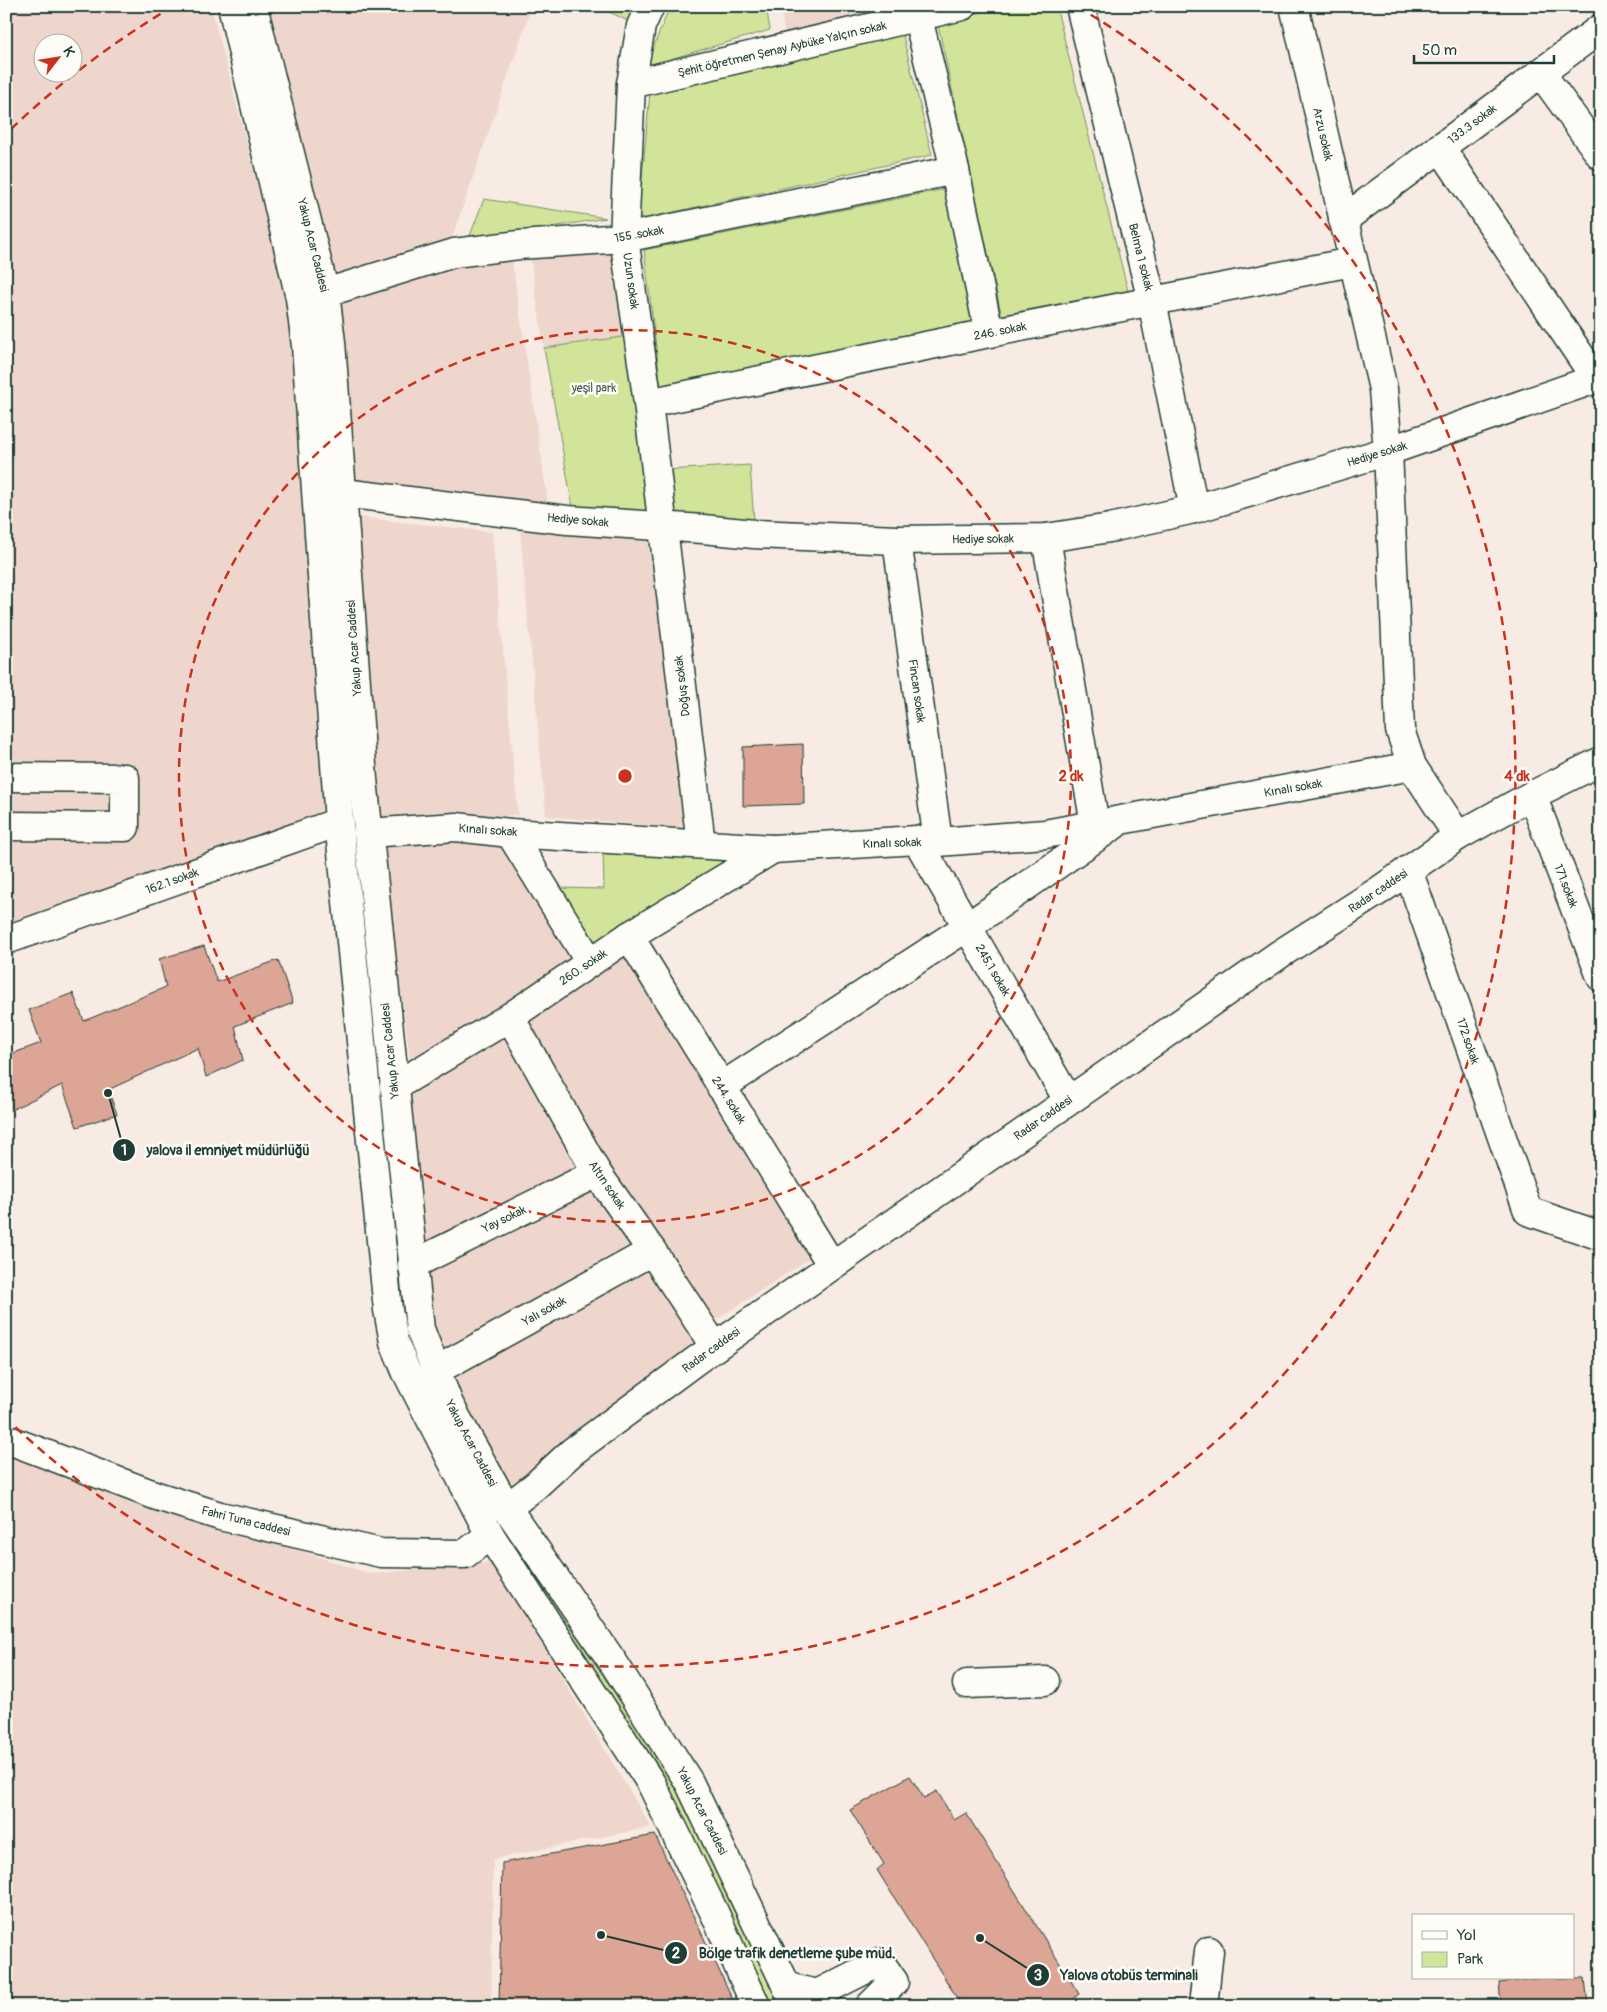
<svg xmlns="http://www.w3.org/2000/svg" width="1607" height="2012" font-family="Pangolin,sans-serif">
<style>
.built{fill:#efd6cc;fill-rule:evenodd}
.green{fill:#d1e499;stroke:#789066}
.building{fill:#dda595;stroke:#1f3d34}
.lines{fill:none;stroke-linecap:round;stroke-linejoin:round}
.minor-casing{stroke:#1f3d34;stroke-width:31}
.minor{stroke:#fdfcf7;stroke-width:28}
.ring{fill:none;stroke:#c8321e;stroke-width:2.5;stroke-dasharray:9 6}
.labels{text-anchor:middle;stroke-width:5;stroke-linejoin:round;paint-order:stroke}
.street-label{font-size:12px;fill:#1f3d34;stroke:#fdfcf7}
.park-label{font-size:12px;fill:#435e48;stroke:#fdfcf7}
.centre{fill:#c8321e;stroke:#fdfcf7;stroke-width:2.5}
.ring-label{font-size:15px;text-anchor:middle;font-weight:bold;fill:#c8321e;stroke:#fdfcf7;stroke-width:5;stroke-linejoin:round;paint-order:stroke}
.leader{fill:none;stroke:#1f3d34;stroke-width:2}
.callout-dot{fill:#1f3d34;stroke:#fdfcf7;stroke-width:2}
.mark-label{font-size:15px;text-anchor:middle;font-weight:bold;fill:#fff}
.callout-label{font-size:14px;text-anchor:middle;font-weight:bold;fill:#1f3d34;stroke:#fdfcf7;stroke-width:5;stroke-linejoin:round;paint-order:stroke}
</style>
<rect width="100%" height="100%" fill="#f7ebe3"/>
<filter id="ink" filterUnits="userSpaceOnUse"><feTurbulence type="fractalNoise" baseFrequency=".02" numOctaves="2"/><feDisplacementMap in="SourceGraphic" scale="10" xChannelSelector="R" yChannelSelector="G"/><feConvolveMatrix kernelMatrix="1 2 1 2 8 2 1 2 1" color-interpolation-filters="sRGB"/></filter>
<g filter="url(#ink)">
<g class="built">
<path d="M 6,6 L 211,6 L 291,313 L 324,818 L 6,930 ZM 42,42 L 72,42 L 72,72 L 42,72 Z"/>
<polygon points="261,6 532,6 450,244 331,285"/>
<polygon points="780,6 881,6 785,35"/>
<polygon points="613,247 629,336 544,348 530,256"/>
<polygon points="511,254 548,503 355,480 339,299 455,262"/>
<polygon points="357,517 492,532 518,815 377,821"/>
<polygon points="520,530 648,540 688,829 546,816"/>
<polygon points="504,841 577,958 411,1068 382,843"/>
<polygon points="626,949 815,1255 707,1326 598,1163 520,1020"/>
<polygon points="508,1027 586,1170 422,1248 410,1090"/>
<polygon points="594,1182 640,1248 443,1359 428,1315 418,1269"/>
<polygon points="650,1266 699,1338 510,1490 444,1374"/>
<polygon points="6,1454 371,1574 493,1562 651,1827 493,1859 491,2006 6,2006"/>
</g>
<g class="green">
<polygon points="597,6 639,6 632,23"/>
<polygon points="670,6 766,6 770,30 646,66"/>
<polygon points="1002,6 1056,6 1129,295 1003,322 938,25"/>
<polygon points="902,32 932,155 638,220 650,93"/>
<polygon points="945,189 977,324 661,388 644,250"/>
<polygon points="484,199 606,218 468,241"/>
<polygon points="629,336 653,512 573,508 544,348"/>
<polygon points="750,465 754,522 671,517 666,470"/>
<polygon points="603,849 737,856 595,945 559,888 604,889"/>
<polygon points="511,1539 670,1775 731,1898 780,2006 767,2006 507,1542"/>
</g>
<g class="building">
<polygon points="803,744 804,804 743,806 743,747"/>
<polygon points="204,946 217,982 278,960 293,1003 235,1026 243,1060 206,1077 198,1048 108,1090 117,1114 77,1127 62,1085 9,1111 6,1101 6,1056 41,1043 29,1010 73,993 84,1021 166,987 159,959"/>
<polygon points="910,1776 924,1798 937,1791 954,1820 966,1813 1079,1994 1065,2006 962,2006 877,1870 884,1864 850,1810"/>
<polygon points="655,1835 736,2006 499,2006 502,1863"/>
<polygon points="1542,1978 1585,1978 1588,2006 1501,2006 1499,1983"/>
</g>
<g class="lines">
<defs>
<g id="minor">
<polyline points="232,6 300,298 306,346 339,822 388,1310 394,1342 406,1371 490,1535 651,1783 715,1914 756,2006"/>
<polyline points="253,6 325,293 331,342 363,779 420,1329 449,1404 507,1508 615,1665 689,1782 796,2006"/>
<polyline points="650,6 641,26 631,84 624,238 648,403 701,844"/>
<polyline points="1080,6 1152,301 1194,509"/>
<polyline points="1294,6 1383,389 1388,451 1400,730 1412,766 1458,836"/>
<polyline points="918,18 955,170 989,333"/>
<polyline points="1541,73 1601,156"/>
<polyline points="631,84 962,6"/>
<polyline points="1440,147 1596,379"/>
<polyline points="1343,220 1601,28"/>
<polyline points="325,293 454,253 519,245 624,238 955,170"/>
<polyline points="648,403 989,333 1352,262"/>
<polyline points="343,493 567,520 703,529 754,534 897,540 1046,538 1110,528 1194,509 1388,451 1601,377"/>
<polyline points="1046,538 1095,825"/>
<polyline points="897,540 938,842"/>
<polyline points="6,777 125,778 125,827 6,826"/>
<polyline points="1532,795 1601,977"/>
<polyline points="368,833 456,827 510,833 773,849 917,840 938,842 1045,834 1412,766"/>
<polyline points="510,833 590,962"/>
<polyline points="917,840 1068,1100"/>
<polyline points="1408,870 1528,1211 1601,1236"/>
<polyline points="629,936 831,1264"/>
<polyline points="6,940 339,822"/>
<polyline points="510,1017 597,1173 652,1251 715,1347"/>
<polyline points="394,1087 510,1017 629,936 773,849"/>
<polyline points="721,1087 967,927 1114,825"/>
<polyline points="412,1265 597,1173"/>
<polyline points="435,1371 652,1251"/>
<polyline points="6,1439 157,1496 220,1516 381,1553 465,1554 490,1535"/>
<polyline points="507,1508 535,1486 572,1452 698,1359 1280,954 1380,890 1458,836 1523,800 1601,761"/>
<polyline points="967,1684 1045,1681"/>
<polyline points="787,1987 817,1994 880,1962 894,1982 870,2006"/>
<polyline points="1203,2006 1209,1951"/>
</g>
</defs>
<use href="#minor" class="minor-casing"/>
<use href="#minor" class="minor"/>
</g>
</g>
<g class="ring">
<circle cx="625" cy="776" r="446"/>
<path d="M11 129A892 892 0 0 1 172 7M1078 7A892 892 0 1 1 11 1423"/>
</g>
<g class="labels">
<g class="street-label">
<text transform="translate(782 49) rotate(-13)" y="4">Şehit öğretmen Şenay Aybüke Yalçın sokak</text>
<text transform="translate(1472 124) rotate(-37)" y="4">133.3 sokak</text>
<text transform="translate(1323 134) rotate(77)" y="4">Arzu sokak</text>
<text transform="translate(639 234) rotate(-10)" y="4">155 .sokak</text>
<text transform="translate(313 245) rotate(76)" y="4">Yakup Acar Caddesi</text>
<text transform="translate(1141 257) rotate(76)" y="4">Belma 1 sokak</text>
<text transform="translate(631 281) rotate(82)" y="4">Uzun sokak</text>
<text transform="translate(1000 331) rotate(-11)" y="4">246. sokak</text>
<text transform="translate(1377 454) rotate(-17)" y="4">Hediye sokak</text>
<text transform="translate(578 520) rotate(5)" y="4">Hediye sokak</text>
<text transform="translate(983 539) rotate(-1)" y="4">Hediye sokak</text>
<text transform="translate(354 648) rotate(-94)" y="4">Yakup Acar Caddesi</text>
<text transform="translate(682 686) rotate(-97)" y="4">Doğuş sokak</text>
<text transform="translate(917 691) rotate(82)" y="4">Fincan sokak</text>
<text transform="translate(1293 788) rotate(-10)" y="4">Kınalı sokak</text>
<text transform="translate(488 830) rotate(4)" y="4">Kınalı sokak</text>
<text transform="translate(892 843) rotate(-2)" y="4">Kınalı sokak</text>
<text transform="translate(172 881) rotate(-20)" y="4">162.1 sokak</text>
<text transform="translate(1566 886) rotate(69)" y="4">171.sokak</text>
<text transform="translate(1378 891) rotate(-34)" y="4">Radar caddesi</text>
<text transform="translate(583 967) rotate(-34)" y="4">260. sokak</text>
<text transform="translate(993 970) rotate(60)" y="4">245.1 sokak</text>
<text transform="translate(1468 1041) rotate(71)" y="4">172.sokak</text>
<text transform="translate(390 1051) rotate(-96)" y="4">Yakup Acar Caddesi</text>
<text transform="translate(729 1100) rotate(58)" y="4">244. sokak</text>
<text transform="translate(1043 1118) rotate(-35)" y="4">Radar caddesi</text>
<text transform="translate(607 1185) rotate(56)" y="4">Altın sokak</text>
<text transform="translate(504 1219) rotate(-26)" y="4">Yay sokak</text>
<text transform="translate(544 1311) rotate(-29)" y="4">Yalı sokak</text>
<text transform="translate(711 1350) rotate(-36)" y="4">Radar caddesi</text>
<text transform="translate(471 1443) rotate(62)" y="4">Yakup Acar Caddesi</text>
<text transform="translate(246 1521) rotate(14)" y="4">Fahri Tuna caddesi</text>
<text transform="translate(702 1811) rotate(63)" y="4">Yakup Acar Caddesi</text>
</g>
<g class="park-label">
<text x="594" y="392">yeşil park</text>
</g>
</g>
<circle cx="625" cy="776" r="8" class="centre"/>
<g class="ring-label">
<text x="1071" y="781">2 dk</text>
<text x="1517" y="781">4 dk</text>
</g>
<path class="leader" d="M108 1093L124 1150M601 1935L676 1953M980 1938L1038 1975"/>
<g class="callout-dot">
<circle cx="108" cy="1093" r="5"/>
<circle cx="601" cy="1935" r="5"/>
<circle cx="980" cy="1938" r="5"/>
<circle cx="124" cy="1150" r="12"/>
<circle cx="676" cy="1953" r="12"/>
<circle cx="1038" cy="1975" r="12"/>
</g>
<g class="mark-label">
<text x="124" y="1155">1</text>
<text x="676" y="1958">2</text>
<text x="1038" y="1980">3</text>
</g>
<g class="callout-label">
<text x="228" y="1155">yalova il emniyet müdürlüğü</text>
<text x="797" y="1958">Bölge trafik denetleme şube müd.</text>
<text x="1129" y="1980">Yalova otobüs terminali</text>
</g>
<rect width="1607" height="2012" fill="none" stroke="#fdfcf7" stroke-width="25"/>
<rect x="12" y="12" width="1582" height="1987" fill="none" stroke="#1f3d34" stroke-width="2" filter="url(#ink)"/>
<rect x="1412" y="1914" width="162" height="65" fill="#fdfcf7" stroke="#a4b0a9"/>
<rect x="1422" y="1931" width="25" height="8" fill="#fdfcf7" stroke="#a4b0a9"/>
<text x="1457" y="1940" font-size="15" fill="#1f3d34">Yol</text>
<rect x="1422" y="1952" width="25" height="15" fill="#d1e499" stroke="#a4b0a9"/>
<text x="1457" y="1964" font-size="15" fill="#1f3d34">Park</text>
<g transform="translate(58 58) rotate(59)"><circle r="24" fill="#fdfcf7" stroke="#a4b0a9"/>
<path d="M0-4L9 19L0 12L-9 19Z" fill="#c8321e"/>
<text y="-8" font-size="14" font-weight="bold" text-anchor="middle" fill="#1f3d34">K</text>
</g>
<path d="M1414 55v8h140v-8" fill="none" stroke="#1f3d34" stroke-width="2.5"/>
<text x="1422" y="55" font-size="15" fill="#1f3d34" stroke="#fdfcf7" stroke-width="4" paint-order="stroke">50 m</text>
</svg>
